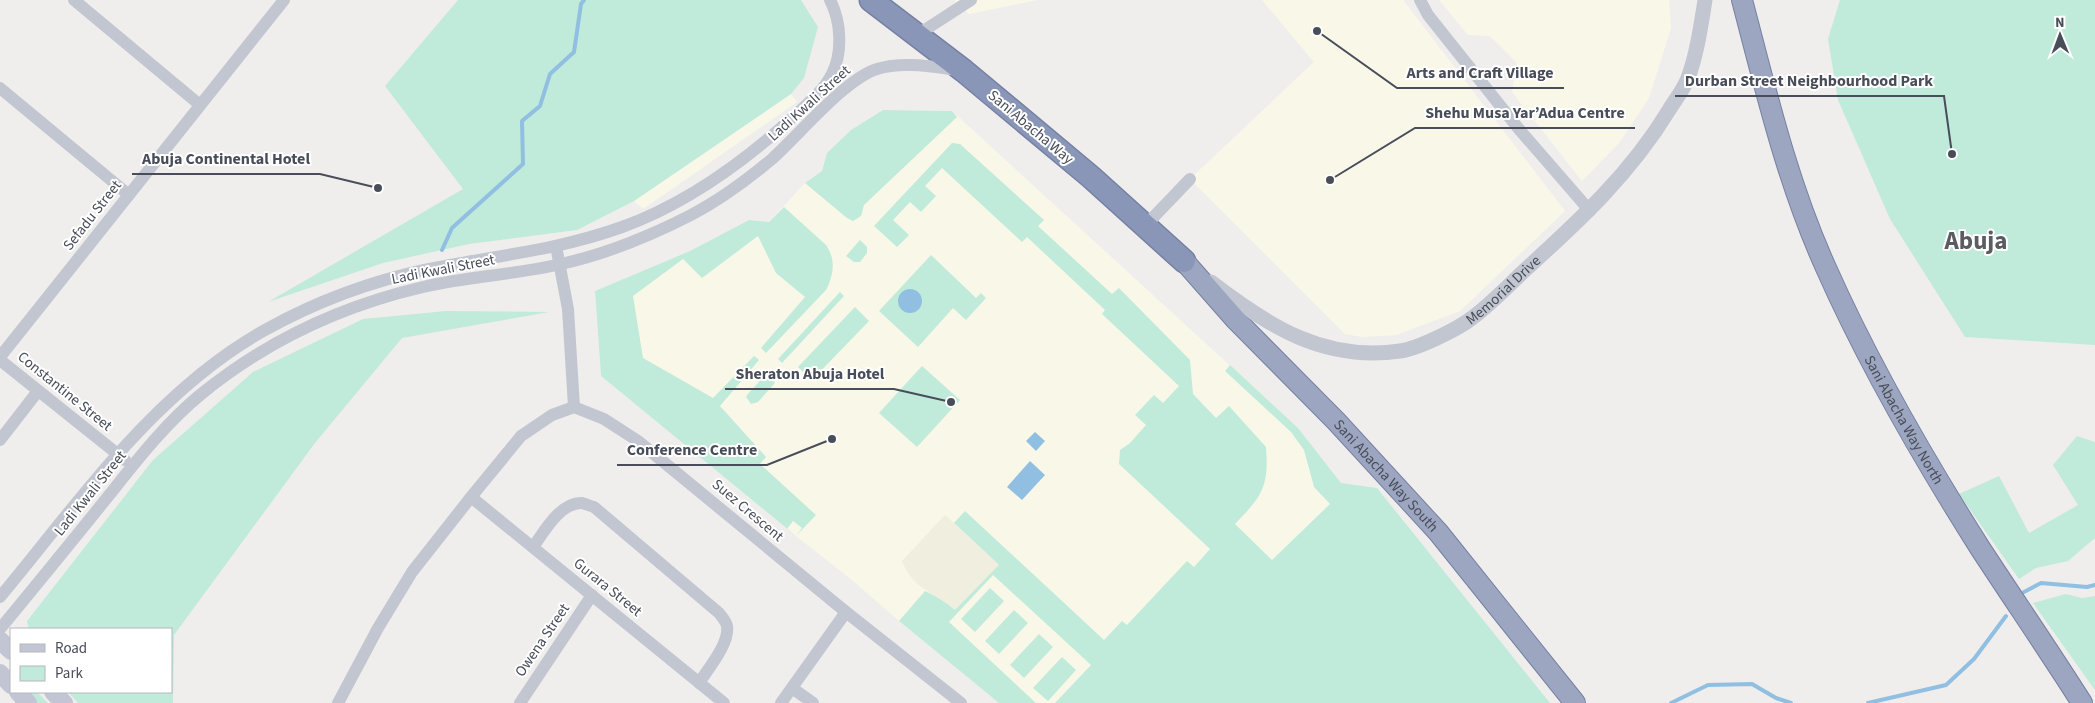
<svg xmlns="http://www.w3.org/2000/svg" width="2095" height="703" font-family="'Source Sans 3',sans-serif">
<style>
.commercial{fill:#f9f8e8}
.green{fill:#c0ead9;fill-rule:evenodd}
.sand{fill:#f0eedf}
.water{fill:#91bfe2}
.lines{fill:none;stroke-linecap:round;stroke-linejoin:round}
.stream{stroke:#91bfe2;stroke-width:4}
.trunk-casing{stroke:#7581a3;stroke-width:22}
.motorway-casing{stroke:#7581a3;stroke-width:25}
.minor{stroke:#c2c6d1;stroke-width:12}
.tertiary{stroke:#c2c6d1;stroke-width:15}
.secondary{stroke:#c2c6d4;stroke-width:18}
.trunk{stroke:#9da6c0;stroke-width:20}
.motorway{stroke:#8a96b7;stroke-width:22}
.labels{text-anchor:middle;stroke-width:4;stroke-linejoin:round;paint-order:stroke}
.street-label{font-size:15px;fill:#484d59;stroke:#fff}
.town-label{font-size:25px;font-weight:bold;fill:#5b5c61;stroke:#fff}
.leader{fill:none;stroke:#484d59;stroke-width:2}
.callout-dot{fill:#484d59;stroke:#fff;stroke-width:2}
.callout-label{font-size:16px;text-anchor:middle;font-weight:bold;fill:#484d59;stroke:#fff;stroke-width:4;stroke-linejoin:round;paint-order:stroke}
</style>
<rect width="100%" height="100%" fill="#f0eeed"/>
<g class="commercial">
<polygon points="954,0 1037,0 969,14"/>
<polygon points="1262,0 1403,0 1565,211 1460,311 1396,335 1362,337 1345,334 1190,179 1314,62"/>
<polygon points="1439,0 1669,0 1671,28 1649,98 1619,143 1582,181 1512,92 1517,63 1490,36 1468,35"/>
<polygon points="791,94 797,102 643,209 634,201"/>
<polygon points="883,110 952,111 1298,428 1341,483 1239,703 999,703 899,621 852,580 796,536 601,376 595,291 690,251 749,220 769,222 805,183 822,171 827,153 851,130"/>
</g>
<g class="green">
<polygon points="458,0 801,0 818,27 804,78 791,94 634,201 577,230 469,244 383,263 268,302 463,189 385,86"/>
<polygon points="1840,0 2095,0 2095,345 1965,337 1890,219 1838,100 1828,39"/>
<polygon points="883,110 952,111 957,117 864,205 861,216 853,221 847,218 805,183 822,171 827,153 851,130"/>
<path d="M 952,143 L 960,144 L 1044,220 L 1038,226 L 1112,294 L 1119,288 L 1190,360 L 1193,394 L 1216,418 L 1229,406 L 1266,447 C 1269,487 1262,496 1235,524 L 1272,560 L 1330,504 L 1314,487 L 1304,450 L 1291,432 L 1225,371 L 1230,365 L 1298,428 L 1341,483 L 1377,488 L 1550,703 L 1055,703 L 1091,665 L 993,575 L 949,622 L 1036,703 L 999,703 L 899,621 L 925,591 L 943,600 L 998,564 L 954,523 L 965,511 L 1104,640 L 1122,621 L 1127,625 L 1187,561 L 1194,567 L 1210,549 L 1119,464 L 1120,450 L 1130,443 L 1146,425 L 1135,415 L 1154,395 L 1163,403 L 1179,386 L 1102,314 L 1105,310 L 1027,237 L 1022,242 L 942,168 L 925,186 L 936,196 L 921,212 L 910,202 L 893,220 L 909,235 L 897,247 L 874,226 Z"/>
<path d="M 784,207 L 826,245 C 836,259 834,275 826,290 L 766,353 L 761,348 L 805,297 L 776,273 L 758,236 L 702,278 L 683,259 L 633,296 L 643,358 L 713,398 L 754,356 L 759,360 L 720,406 L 766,457 L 760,464 L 816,515 L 796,536 L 601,376 L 595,291 L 690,251 L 749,220 L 769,222 ZM 793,521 L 802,528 L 796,536 L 787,529 Z"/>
<polygon points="860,240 867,247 867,253 860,262 854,262 846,256"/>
<polygon points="931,255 976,298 981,293 986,298 966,320 953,308 918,347 879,311"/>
<polygon points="840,292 844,296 782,363 778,359"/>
<polygon points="855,307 869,321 812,380 798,367"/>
<polygon points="446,311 549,312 402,338 315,443 174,635 173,703 78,703 68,692 171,692 171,629 29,629 27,621 153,460 253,372 363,319"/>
<polygon points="922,366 960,400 917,447 879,413"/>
<polygon points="766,374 775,383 758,402 751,404 746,397 748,394"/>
<polygon points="2077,436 2095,442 2095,538 2068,561 2036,568 2019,579 1959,494 1999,476 2029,533 2078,505 2053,465"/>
<polygon points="990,588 1004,601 975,632 961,619"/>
<polygon points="2066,594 2082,598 2095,596 2095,690 2033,603"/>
<polygon points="1014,610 1028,623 999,654 985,641"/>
<polygon points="1039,634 1053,647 1024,678 1010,665"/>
<polygon points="1062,657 1076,670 1048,701 1033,688"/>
<polygon points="23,692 37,692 48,703 34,703"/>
</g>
<path class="sand" d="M 945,515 L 999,565 L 955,610 C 935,593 912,588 902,561 Z"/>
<g class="water">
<circle cx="910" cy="301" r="12"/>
<polygon points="1035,432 1045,441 1036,451 1026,441"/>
<polygon points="1030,461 1045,475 1022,500 1007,487"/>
</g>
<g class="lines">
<g class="stream">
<polyline points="442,250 452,228 523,164 522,121 540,106 550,74 574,52 581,4 584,0"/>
<polyline points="2024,592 2041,583 2087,587 2095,585"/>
<polyline points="1671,703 1708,685 1752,684 1776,698 1791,703"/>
<polyline points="1868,703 1946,685 1974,659 2006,616"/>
</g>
<defs>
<g id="trunk">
<path id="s2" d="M 1742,0 C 1766,91 1787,182 1826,268 C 1869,365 1923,458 1980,548 C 2014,600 2049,651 2082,703"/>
<path id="s3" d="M 1184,261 L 1235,319 L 1336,421 L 1438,532 L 1575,703"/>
</g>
<polyline id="motorway" points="871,0 964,71 1091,177 1184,261"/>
</defs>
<use href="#trunk" class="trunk-casing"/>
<use href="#motorway" class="motorway-casing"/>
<g class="minor">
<polyline points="74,0 200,105"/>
<polyline points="1420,0 1428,15 1518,128 1590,211"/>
<polyline points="917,35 971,0"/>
<polyline points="0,88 129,195"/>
<polyline points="1145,226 1190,179"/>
<polyline points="556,246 568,309 574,407"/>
<polyline points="0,357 284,0"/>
<polyline points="0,360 125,460"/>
<polyline points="0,440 38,391"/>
<polyline points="471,497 724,703"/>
<path d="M 533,547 C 544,532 560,502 582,503 C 586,504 590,506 594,507 L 719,613 C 722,617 726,621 727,626 C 730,643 708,669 699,683"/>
<path d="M 0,597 C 79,502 155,391 265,330 C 317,301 371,281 429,269 C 493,256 559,250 622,227 C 686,204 741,164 791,119 C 806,105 823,92 832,74 C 843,52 841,21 830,0"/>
<path d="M 0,629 C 37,584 74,539 110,494 C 138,459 166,423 200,395 C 266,341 341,306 423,287 C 468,276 515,275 561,264 C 606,254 650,236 691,215 C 720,200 747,180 772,159 C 799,135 845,79 877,69 C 903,61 933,67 958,70"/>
<polyline points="792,688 813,703"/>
<polyline points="338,703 378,628 412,572 471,497 521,436 552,415 574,407 604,419 638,441 846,612 961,703"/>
<polyline points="520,703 592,595"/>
<polyline points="781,703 846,612"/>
</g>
<path class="tertiary" id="s1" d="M 1211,282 C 1268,326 1324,362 1400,351 C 1417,349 1458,329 1472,318 C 1491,304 1508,286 1525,270 C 1579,221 1631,173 1669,110 C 1675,100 1684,89 1688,78 C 1697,54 1701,25 1705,0"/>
<g class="secondary">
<polyline points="0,640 11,651"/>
<polyline points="0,673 11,685"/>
<polyline points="18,692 28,703"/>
<polyline points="53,692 64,703"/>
</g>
<use href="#trunk" class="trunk"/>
<use href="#motorway" class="motorway"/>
</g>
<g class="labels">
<g class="street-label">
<text transform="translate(809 103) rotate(-42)" y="5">Ladi Kwali Street</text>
<text transform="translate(1031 127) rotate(40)" y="5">Sani Abacha Way</text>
<text transform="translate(92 215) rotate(-52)" y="5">Sefadu Street</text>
<text transform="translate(443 269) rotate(-11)" y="5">Ladi Kwali Street</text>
<text dy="5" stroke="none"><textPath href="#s1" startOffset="329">Memorial Drive</textPath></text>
<text transform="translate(65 391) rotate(39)" y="5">Constantine Street</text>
<text dy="5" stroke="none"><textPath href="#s2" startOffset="452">Sani Abacha Way North</textPath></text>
<text dy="5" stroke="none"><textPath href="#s3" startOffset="295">Sani Abacha Way South</textPath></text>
<text transform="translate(90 493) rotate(-51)" y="5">Ladi Kwali Street</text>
<text transform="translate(748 510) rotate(40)" y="5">Suez Crescent</text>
<text transform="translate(608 587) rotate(39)" y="5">Gurara Street</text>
<text transform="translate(542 640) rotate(-56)" y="5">Owena Street</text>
</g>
<g class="town-label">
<text x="1976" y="249">Abuja</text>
</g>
</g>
<path class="leader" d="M1317 31L1397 88H1564M1952 154L1944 96H1675M1330 180L1415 128H1635M378 188L320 174H132M951 402L894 389H725M832 439L767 465H617"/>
<g class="callout-dot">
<circle cx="1317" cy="31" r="5"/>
<circle cx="1952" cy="154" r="5"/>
<circle cx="1330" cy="180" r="5"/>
<circle cx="378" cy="188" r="5"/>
<circle cx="951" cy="402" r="5"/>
<circle cx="832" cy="439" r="5"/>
</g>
<g class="callout-label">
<text x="1480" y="78">Arts and Craft Village</text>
<text x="1809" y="86">Durban Street Neighbourhood Park</text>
<text x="1525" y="118">Shehu Musa Yar’Adua Centre</text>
<text x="226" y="164">Abuja Continental Hotel</text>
<text x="810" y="379">Sheraton Abuja Hotel</text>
<text x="692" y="455">Conference Centre</text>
</g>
<rect x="10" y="628" width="162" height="65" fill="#ffffff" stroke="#b6b8bd"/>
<rect x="20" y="644" width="25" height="8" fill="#c2c6d4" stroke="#b6b8bd"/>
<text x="55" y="653" font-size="15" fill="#484d59">Road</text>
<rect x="20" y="666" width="25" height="15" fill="#c0ead9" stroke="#b6b8bd"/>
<text x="55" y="678" font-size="15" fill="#484d59">Park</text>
<g transform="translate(2060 35) rotate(359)" stroke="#ffffff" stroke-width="4" paint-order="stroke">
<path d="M0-4L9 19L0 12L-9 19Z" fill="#484d59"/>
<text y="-8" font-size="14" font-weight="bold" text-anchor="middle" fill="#484d59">N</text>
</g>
</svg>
